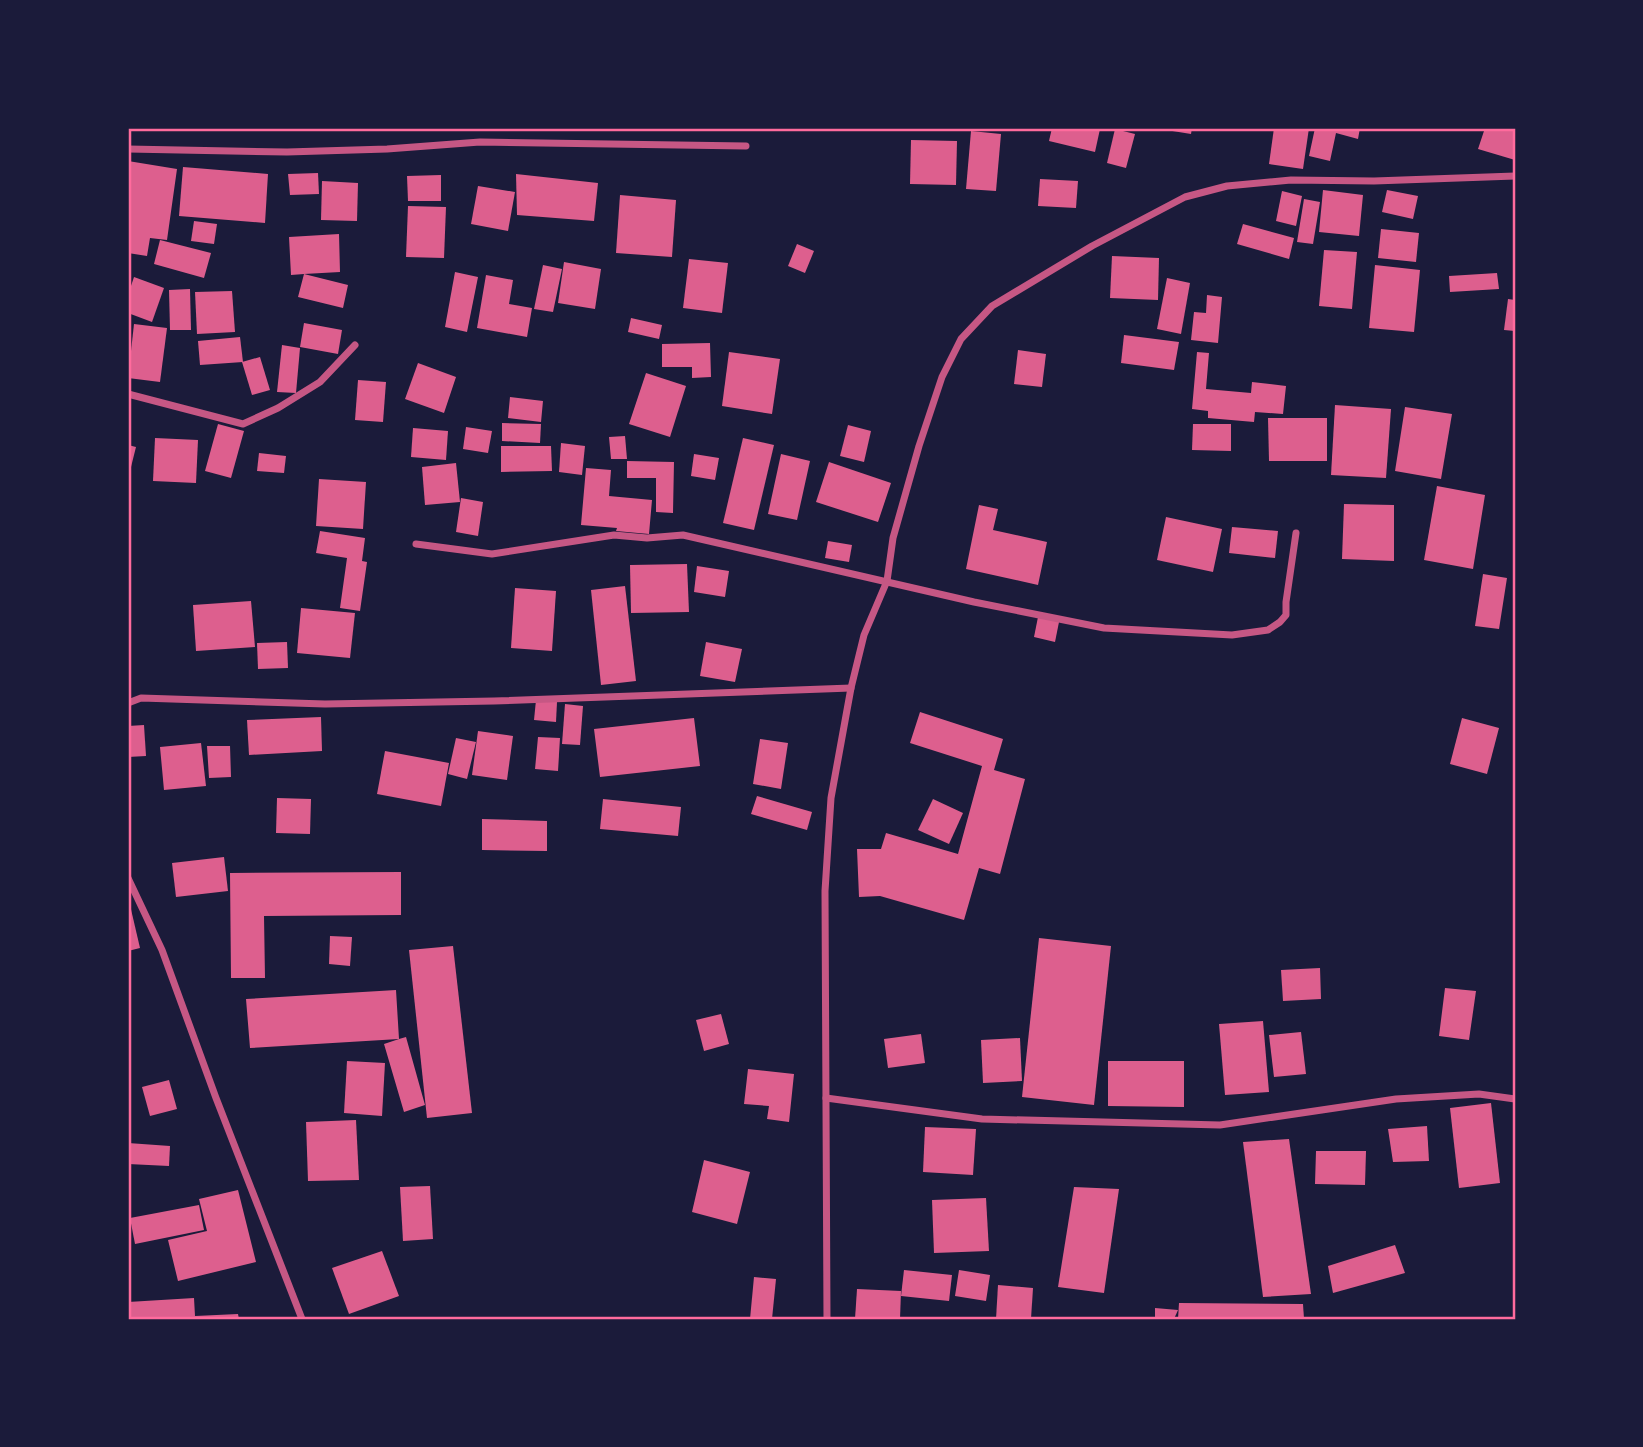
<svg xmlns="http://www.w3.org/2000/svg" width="1643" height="1447" font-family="'Open Sans',sans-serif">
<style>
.building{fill:#dd5f8e}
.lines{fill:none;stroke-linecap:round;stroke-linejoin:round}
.minor{stroke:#c65784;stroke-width:7}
.neatline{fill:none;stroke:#ff6b9d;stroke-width:2.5}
</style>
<rect width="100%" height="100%" fill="#1b1b3a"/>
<g class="building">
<polygon points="1052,128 1093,128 1100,129 1095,152 1049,141"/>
<polygon points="1160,128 1192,128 1191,134 1160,129"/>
<polygon points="1274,128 1309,128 1303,169 1269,164"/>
<polygon points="1315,128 1360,128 1358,139 1336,133 1330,161 1309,156"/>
<polygon points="1485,128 1515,128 1515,160 1478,149"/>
<polygon points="1115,129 1135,134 1126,168 1107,163"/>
<polygon points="971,131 1001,134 996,191 966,189"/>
<polygon points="911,140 957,141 956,185 910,184"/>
<polygon points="128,161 177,169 167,240 150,238 147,256 128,253"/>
<polygon points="183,167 268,174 265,223 179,216"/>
<polygon points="318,173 319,194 290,195 288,174"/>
<polygon points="516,174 598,183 594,221 517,215"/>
<polygon points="441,175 441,201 408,201 407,176"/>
<polygon points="1040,179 1078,181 1076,208 1038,206"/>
<polygon points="322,181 358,183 357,221 321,220"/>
<polygon points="478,186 515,192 508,231 471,224"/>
<polygon points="1323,190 1363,195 1359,236 1319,232"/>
<polygon points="1387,190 1418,196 1413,219 1382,212"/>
<polygon points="1282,191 1302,196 1296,226 1276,221"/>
<polygon points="620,195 676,200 672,257 616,253"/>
<polygon points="1304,199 1320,202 1313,244 1297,242"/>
<polygon points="408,206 446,207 444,258 406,257"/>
<polygon points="194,221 217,224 214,244 191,241"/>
<polygon points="1243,224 1294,238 1289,259 1237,244"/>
<polygon points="1381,229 1419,233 1416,262 1378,258"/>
<polygon points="339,234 340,272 304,274 348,285 343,308 298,297 304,274 291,275 289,237"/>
<polygon points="160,240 211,253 204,278 154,264"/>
<polygon points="797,244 814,251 805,273 788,266"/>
<polygon points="1324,250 1357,252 1352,309 1319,306"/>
<polygon points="1112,256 1159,258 1158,300 1110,298"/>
<polygon points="689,259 728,263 722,313 683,308"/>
<polygon points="564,262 601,269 595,309 558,303"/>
<polygon points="543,265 562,269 553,312 534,309"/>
<polygon points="1375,265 1420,270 1414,332 1369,328"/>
<polygon points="455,272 478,277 467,332 445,327"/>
<polygon points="1497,273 1499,289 1450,292 1449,276"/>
<polygon points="486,275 513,280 509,304 532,308 527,337 477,328"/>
<polygon points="134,277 164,288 152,322 128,313 128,295"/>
<polygon points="1167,278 1190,283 1181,334 1157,329"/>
<polygon points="190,289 191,330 170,330 169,290"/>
<polygon points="232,291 235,332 197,334 195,292"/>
<polygon points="1207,295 1222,297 1218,343 1191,340 1194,312 1206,313"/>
<polygon points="1508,299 1515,300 1515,331 1504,330"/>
<polygon points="631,318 662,325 659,339 628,332"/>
<polygon points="304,323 342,330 338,354 300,347"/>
<polygon points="134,324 167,328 160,382 128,378"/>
<polygon points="1124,335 1179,342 1174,370 1121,363"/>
<polygon points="240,337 243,362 200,365 198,341"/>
<polygon points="710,343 711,377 692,378 692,367 662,367 662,344"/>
<polygon points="282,345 300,348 296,393 277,392"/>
<polygon points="1018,350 1046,354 1042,387 1014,384"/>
<polygon points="729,352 780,359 772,414 722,406"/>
<polygon points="1197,352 1209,353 1206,389 1251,393 1252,382 1286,386 1283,414 1255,412 1254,422 1208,418 1208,411 1192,409"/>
<polygon points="260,357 270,390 252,395 242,362"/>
<polygon points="418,363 456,377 444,413 405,399"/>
<polygon points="646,373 686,386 670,437 629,424"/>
<polygon points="358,380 386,382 383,422 355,420"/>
<polygon points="510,397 543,401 541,422 508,418"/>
<polygon points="1335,405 1391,409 1386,478 1331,475"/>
<polygon points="1405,407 1452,414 1441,479 1395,471"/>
<polygon points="1268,418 1327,418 1327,461 1269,461"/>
<polygon points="502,423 541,424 540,443 502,441"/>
<polygon points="218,424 244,431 231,478 205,471"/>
<polygon points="1193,424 1231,424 1231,451 1192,450"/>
<polygon points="848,425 871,431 864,462 840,456"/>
<polygon points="466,427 492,431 488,453 463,449"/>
<polygon points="413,428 448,431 446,460 411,457"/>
<polygon points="625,436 627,459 611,459 609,437"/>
<polygon points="155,438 198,440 196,483 153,481"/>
<polygon points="743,438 774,445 754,530 723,523"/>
<polygon points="561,443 585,446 582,475 559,472"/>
<polygon points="128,445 136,447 129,475 128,475"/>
<polygon points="501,446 551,446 552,471 501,472"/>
<polygon points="259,453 286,456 284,473 257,471"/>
<polygon points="694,454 719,458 715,480 691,476"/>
<polygon points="781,454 810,461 797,520 768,514"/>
<polygon points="627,461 674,462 673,513 656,512 656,478 627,478"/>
<polygon points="829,462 891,483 878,522 816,502"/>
<polygon points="456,463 460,502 425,505 422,467"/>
<polygon points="586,468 611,470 609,496 652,500 649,534 616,531 617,528 581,525"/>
<polygon points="319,479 366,482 363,529 316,526"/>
<polygon points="1437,486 1485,495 1473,569 1424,560"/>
<polygon points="461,498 483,502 478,536 456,532"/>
<polygon points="1344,504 1394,505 1394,561 1342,559"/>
<polygon points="979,505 998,509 993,530 1047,542 1038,585 966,569"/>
<polygon points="1166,517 1222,529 1213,572 1157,560"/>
<polygon points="1232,527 1278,531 1275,558 1229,553"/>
<polygon points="320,531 365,538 362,561 367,562 360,611 340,608 347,558 316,553"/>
<polygon points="828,541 852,545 849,562 825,558"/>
<polygon points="687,564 689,612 631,613 630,565"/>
<polygon points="697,566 729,571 725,597 694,592"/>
<polygon points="1483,574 1507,578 1499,629 1475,626"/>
<polygon points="625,586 636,681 601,685 591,590"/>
<polygon points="515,588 556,591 552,651 511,648"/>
<polygon points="251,601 255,647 196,651 193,605"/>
<polygon points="301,608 355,613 350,658 297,653"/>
<polygon points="1039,612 1060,617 1055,642 1034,637"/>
<polygon points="287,642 288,668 258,669 257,643"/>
<polygon points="706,642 742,649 735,682 700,676"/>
<polygon points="536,700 557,702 556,722 534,720"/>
<polygon points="565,704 583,706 580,745 562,744"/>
<polygon points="920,712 1003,739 994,770 1025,779 1000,874 979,868 964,920 880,896 859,897 857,849 881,849 886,833 958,854 982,766 910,743"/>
<polygon points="321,717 322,751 249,755 247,720"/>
<polygon points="694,718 700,766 600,777 594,729"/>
<polygon points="1462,718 1499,728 1487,774 1450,764"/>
<polygon points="144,725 146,756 128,757 128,726"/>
<polygon points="478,731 513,736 507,780 472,775"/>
<polygon points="538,737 560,738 558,771 535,769"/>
<polygon points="456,738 476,742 467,779 448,774"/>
<polygon points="760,739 788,743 781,789 753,784"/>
<polygon points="201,743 206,786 164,790 160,747"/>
<polygon points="207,746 230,746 231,777 209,778"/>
<polygon points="385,751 449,763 441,806 377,794"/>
<polygon points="757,796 812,812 807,830 751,814"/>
<polygon points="277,798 311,799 310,834 276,833"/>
<polygon points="603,799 681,807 678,836 600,829"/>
<polygon points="933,799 963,813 949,844 918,830"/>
<polygon points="482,819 547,821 547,851 482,850"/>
<polygon points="224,857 228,891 176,897 172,863"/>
<polygon points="401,872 401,915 264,916 265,978 231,978 230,873"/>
<polygon points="130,905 140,948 128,951 128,906"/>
<polygon points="330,936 352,937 350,966 329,964"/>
<polygon points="1039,938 1111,946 1094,1105 1022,1097"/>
<polygon points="453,946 472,1113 427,1118 409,950"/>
<polygon points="1320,968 1321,999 1283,1001 1281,970"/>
<polygon points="1445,988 1476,991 1469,1040 1439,1036"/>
<polygon points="396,990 399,1039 406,1037 425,1105 404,1112 384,1044 399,1039 250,1048 246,999"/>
<polygon points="721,1014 729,1044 704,1051 696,1020"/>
<polygon points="1263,1021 1269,1092 1225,1095 1219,1024"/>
<polygon points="1301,1032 1306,1074 1274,1077 1269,1035"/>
<polygon points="921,1034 925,1063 888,1068 884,1039"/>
<polygon points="1020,1038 1022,1081 983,1083 981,1040"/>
<polygon points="347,1061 385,1063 382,1116 344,1113"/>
<polygon points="1108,1061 1184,1061 1184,1107 1108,1106"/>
<polygon points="748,1069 794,1074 789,1122 767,1119 769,1106 744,1104"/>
<polygon points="169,1080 177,1109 150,1116 142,1087"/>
<polygon points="1491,1103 1500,1183 1459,1188 1450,1108"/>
<polygon points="356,1120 359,1180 308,1181 306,1122"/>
<polygon points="1427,1126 1429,1161 1393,1162 1388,1129"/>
<polygon points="925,1127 976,1129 973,1175 923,1172"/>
<polygon points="1289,1139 1311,1294 1263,1297 1243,1142"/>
<polygon points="128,1143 170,1146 169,1166 128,1164"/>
<polygon points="1316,1151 1366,1151 1365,1185 1315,1184"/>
<polygon points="704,1160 750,1172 737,1224 692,1212"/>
<polygon points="430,1186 433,1239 403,1241 400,1187"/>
<polygon points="1074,1187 1119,1189 1104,1293 1058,1287"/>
<polygon points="238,1190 256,1262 178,1281 168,1240 207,1231 199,1199"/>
<polygon points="986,1198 989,1251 934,1253 932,1200"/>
<polygon points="199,1205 204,1230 135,1244 130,1218"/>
<polygon points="1395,1245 1405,1273 1333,1293 1328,1266"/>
<polygon points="382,1251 399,1296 349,1314 332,1268"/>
<polygon points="904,1270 952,1275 949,1301 901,1296"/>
<polygon points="959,1270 990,1275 986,1301 955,1296"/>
<polygon points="754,1277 776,1279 772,1319 750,1319"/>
<polygon points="998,1285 1033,1288 1031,1319 996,1319"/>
<polygon points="857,1289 901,1291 900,1319 855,1319"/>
<polygon points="194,1298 195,1316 238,1314 239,1319 128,1319 128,1302"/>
<polygon points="1179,1303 1303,1304 1304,1319 1178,1319"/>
<polygon points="1155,1308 1178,1310 1174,1319 1155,1319"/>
</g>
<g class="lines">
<g class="minor">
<polyline points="128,149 287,152 387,149 480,142 746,146"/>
<polyline points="128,394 243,424 278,408 320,382 355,345"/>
<polyline points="416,544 492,554 614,535 647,538 683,535 974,602 1104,628 1232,635 1268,630 1280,622 1286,615 1286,602 1296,533"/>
<polyline points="128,703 141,698 325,704 494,701 851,688"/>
<polyline points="128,878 162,950 216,1098 302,1319"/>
<polyline points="826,1098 982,1119 1220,1125 1396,1099 1479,1094 1515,1099"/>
<polyline points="827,1319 825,891 831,798 851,688 864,635 887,581 893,538 919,446 942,377 961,339 992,306 1092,246 1185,197 1227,186 1291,180 1374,181 1515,176"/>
</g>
</g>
<rect width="1643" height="1447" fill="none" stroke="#1b1b3a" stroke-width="259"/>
<rect x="130" y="130" width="1384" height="1188" class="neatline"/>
</svg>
